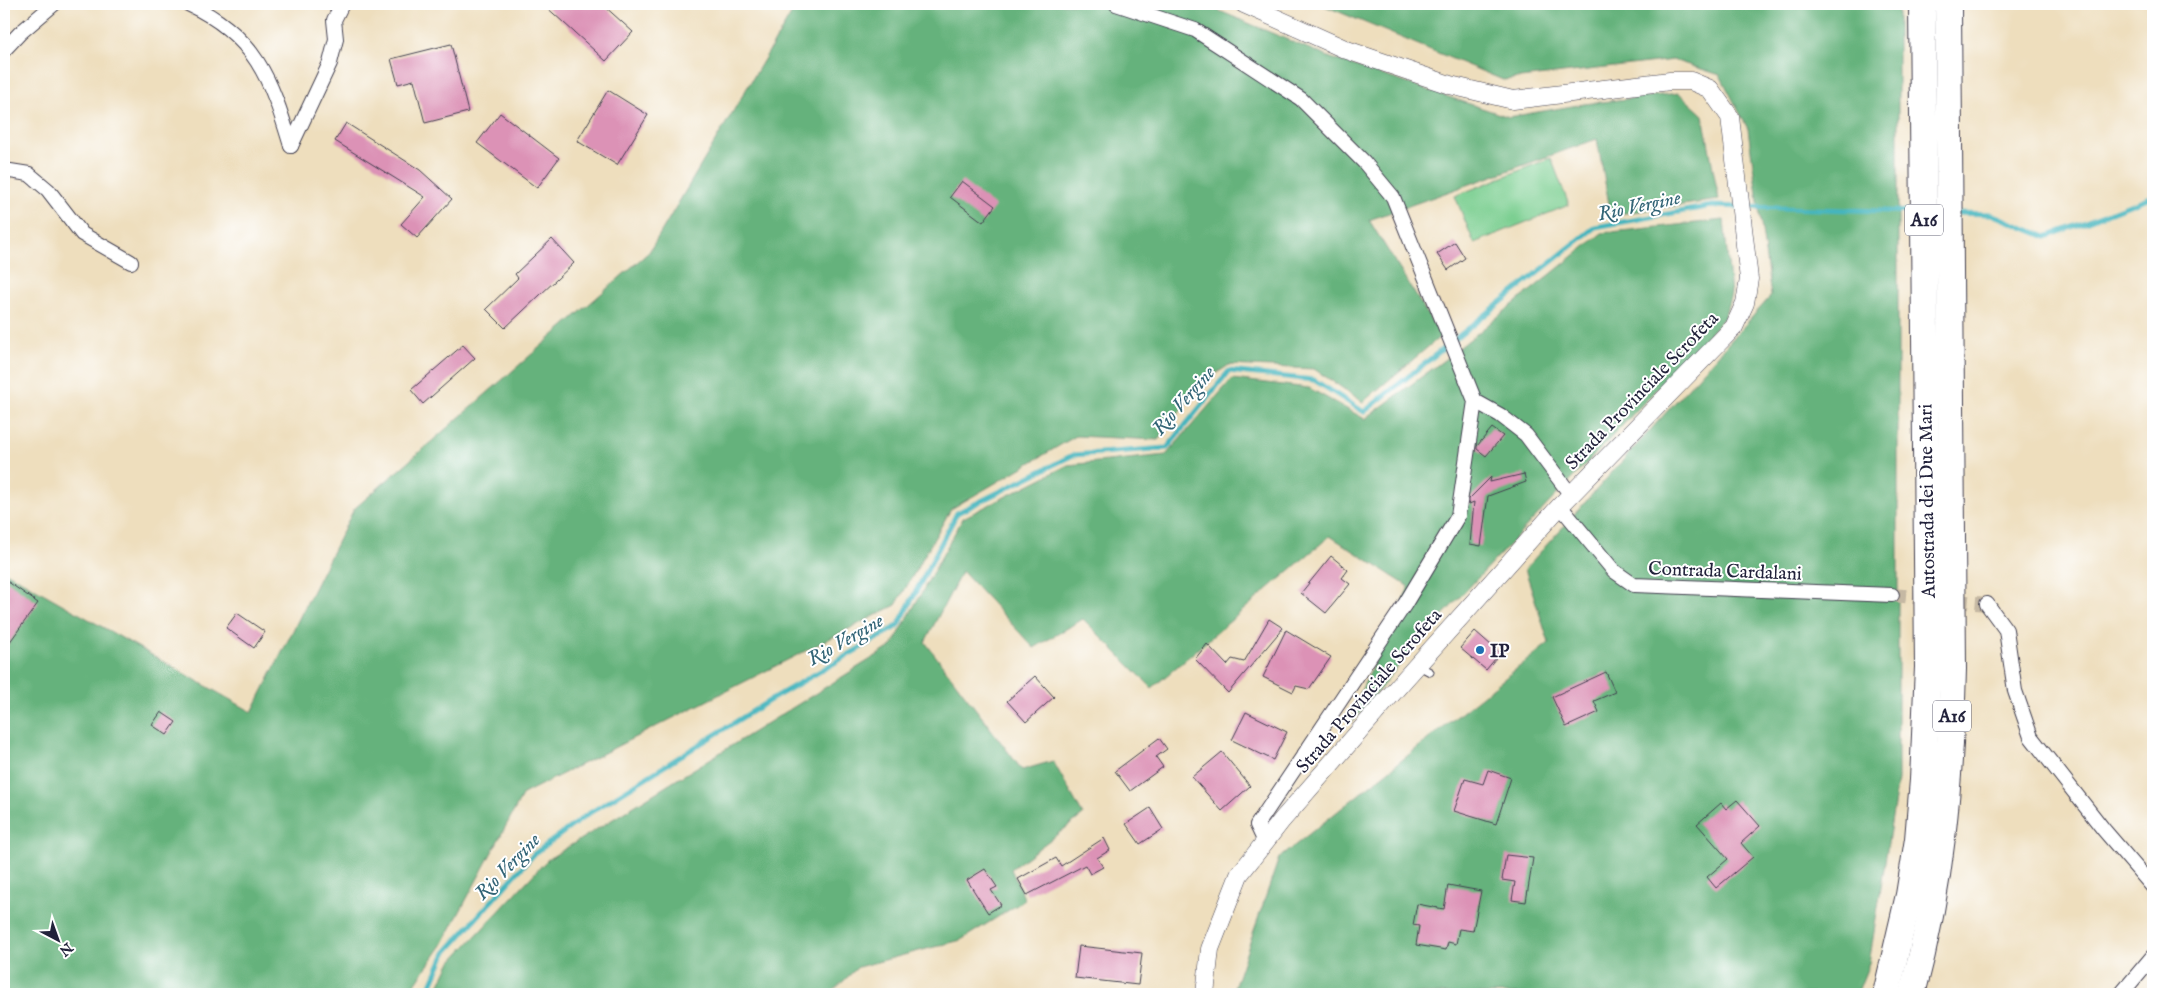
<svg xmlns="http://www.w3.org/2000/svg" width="2157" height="998" font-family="'IM FELL English',serif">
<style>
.green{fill:#7ccf91;stroke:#4f7866}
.forest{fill:#65b27b;stroke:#446a5b}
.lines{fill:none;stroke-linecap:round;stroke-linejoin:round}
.stream{stroke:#45b5be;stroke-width:5}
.building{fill:#dc92b6}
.minor-tunnel{stroke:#c5b8a3;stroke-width:14;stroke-dasharray:14 7;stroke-linecap:butt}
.service-casing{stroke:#413e4e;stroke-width:9}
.minor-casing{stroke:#413e4e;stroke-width:16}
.tertiary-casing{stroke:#413e4e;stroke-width:19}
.motorway-casing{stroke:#413e4e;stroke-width:28}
.service{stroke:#fff;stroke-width:7}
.minor{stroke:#fff;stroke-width:14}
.tertiary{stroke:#fff;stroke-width:18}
.motorway{stroke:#fff;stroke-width:26}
.poi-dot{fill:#1f6fb2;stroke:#fff;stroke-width:2}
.labels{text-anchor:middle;stroke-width:4;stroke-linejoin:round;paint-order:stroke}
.shield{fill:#fff;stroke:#646476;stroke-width:1}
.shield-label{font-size:18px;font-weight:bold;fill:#22223b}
.street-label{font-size:19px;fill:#22223b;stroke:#fff}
.poi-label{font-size:19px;font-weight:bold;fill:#22223b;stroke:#fff;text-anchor:start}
.water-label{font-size:20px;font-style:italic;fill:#326476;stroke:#fff}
</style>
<rect width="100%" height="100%" fill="#fff"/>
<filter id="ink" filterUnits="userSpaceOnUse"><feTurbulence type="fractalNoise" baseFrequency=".02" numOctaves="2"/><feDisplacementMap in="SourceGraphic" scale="10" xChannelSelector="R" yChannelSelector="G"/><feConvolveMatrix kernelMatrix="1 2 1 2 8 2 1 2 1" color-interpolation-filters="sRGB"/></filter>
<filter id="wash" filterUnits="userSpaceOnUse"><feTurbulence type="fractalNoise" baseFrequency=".0096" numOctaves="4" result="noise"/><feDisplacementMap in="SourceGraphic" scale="20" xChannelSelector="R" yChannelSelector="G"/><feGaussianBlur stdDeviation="1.12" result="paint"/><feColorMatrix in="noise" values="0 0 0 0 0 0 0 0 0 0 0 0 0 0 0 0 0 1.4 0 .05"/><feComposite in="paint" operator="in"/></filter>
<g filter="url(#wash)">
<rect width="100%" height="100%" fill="#eedebd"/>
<polygon class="green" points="1551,158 1569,205 1474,243 1455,196"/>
<g class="forest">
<polygon points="814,4 1203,4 1331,58 1509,117 1584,104 1679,93 1703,115 1719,200 1611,215 1597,139 1369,220 1441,336 1363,402 1314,369 1229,365 1202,383 1158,440 1076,436 951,509 896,605 523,794 442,945 408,994 4,994 4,571 252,712 354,509 649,252 796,6"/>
<polygon points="1320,4 1898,4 1898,779 1869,964 1857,994 1232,994 1279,858 1549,643 1525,569 1771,296 1748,129 1720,75 1673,60 1503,80"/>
<polygon points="1724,220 1731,294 1724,318 1424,635 1352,723 1360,693 1409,587 1330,536 1152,688 1083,619 1034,648 962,571 925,642 1022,770 1053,761 1083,815 1011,869 1025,900 961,940 858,967 830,994 435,994 450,963 547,860 892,646 963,518 1068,465 1166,455 1232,379 1309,388 1365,419 1444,360 1602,233"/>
</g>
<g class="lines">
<g class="stream">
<polyline points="1956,213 1991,214 2046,237 2153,196"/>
<polyline points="427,994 445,953 534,854 588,814 772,699 898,626 957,513 1073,455 1167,448 1229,371 1314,380 1364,412 1595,227 1712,206 1918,212"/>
</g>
</g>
<g id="blocks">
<g class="building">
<polygon points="543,4 602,4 633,32 606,61"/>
<polygon points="451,44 468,112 425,123 414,80 398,84 391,59"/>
<polygon points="608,90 648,115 617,165 577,141"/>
<polygon points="500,113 559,158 537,188 477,143"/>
<polygon points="346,123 420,170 452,199 417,238 401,224 425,197 335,141"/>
<polygon points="962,181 995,206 983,222 950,197"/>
<polygon points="552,239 574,263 505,328 486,309 518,278 515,274"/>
<polygon points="1455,242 1465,258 1448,270 1437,254"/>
<polygon points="463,345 475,358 423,404 411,390"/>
<polygon points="1492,428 1503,436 1486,456 1477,449 1477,446"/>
<polygon points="1524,474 1526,482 1488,496 1481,546 1470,544 1474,502 1469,504 1469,499 1491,477 1490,482"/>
<polygon points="1331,556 1348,570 1342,578 1350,584 1326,613 1301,593"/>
<polygon points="4,579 38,603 4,650"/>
<polygon points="237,613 265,632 254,648 226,628"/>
<polygon points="1269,619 1283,628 1228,693 1195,659 1207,644 1227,665 1232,659 1244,662"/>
<polygon points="1286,630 1331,657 1309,689 1296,686 1293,692 1263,677"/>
<polygon points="1475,631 1500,653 1486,670 1460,648"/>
<polygon points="1606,672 1615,692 1594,701 1599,712 1566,727 1552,697"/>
<polygon points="1035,676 1054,697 1026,722 1007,701"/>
<polygon points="161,712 176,722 167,735 152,725"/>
<polygon points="1246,712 1287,732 1273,760 1232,740"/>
<polygon points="1159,738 1167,749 1156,757 1163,767 1130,791 1115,771"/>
<polygon points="1222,752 1250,786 1222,811 1192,777"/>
<polygon points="1488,770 1511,778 1496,824 1454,811 1465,779 1483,784"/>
<polygon points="1737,800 1760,826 1741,843 1753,857 1716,888 1707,877 1728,859 1697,824 1721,803 1726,809"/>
<polygon points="1150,808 1163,829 1140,844 1126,824"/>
<polygon points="1104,838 1110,850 1097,858 1103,867 1090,874 1085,865 1027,895 1018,879 1056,858 1061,866"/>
<polygon points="1506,855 1533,858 1526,902 1512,900 1515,882 1502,880"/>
<polygon points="985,869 997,887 991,890 1001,905 988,913 967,880"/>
<polygon points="1448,885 1481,891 1473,931 1459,929 1456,944 1448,942 1446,950 1416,945 1419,926 1413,925 1417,904 1444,909"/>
<polygon points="1079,946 1142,953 1138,985 1075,978"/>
</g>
</g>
</g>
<g filter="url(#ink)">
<use href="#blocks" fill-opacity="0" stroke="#413e4e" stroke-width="1"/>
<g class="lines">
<polyline class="minor-tunnel" points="1892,595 1987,604"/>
<defs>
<polyline id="service" points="1417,665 1430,672"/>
<g id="minor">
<path d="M 188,4 C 255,35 271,79 291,146"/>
<polyline points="1116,4 1195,30 1301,99 1364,162 1393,197 1475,401 1458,516 1405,604 1257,825 1265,842"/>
<polyline points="4,50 20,33 54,4"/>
<polyline points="291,146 330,63 336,39 334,20 342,4"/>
<polyline points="4,170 29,174 48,190 82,234 131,262"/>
<polyline points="1475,401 1500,415 1526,435 1571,495"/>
<polyline points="1560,506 1614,571 1634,585 1892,595"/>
<polyline points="1987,604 2006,630 2015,691 2031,737 2104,830 2153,887"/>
<polyline points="2121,994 2153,956"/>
</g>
<polyline id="tertiary" points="1205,994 1210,949 1239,875 1282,820 1404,680 1560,506 1734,327 1745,303 1749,279 1730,117 1710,89 1691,81 1670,81 1513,100 1450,85 1347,50 1244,4"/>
<g id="motorway">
<polyline points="1886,994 1909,895 1918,839 1923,780 1928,667 1922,4"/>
<path d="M 1912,994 C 1942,884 1950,782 1953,669 L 1948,4"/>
</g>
</defs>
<use href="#service" class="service-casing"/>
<use href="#minor" class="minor-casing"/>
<use href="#tertiary" class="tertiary-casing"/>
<use href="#motorway" class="motorway-casing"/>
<use href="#service" class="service"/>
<use href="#minor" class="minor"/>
<use href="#tertiary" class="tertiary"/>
<use href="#motorway" class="motorway"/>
</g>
</g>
<circle class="poi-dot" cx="1480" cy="650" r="5"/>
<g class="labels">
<g class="shield">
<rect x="1905" y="204.5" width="38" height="31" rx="4"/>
<rect x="1933" y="700.5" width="38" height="31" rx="4"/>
</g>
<g class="shield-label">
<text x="1924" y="226">A16</text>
<text x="1952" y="722">A16</text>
</g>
<g class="street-label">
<text transform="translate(1641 390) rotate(-46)" y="7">Strada Provinciale Scrofeta</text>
<text transform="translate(1926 501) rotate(-91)" y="7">Autostrada dei Due Mari</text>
<text transform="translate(1725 570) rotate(2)" y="7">Contrada Cardalani</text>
<text transform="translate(1368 690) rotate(-49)" y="7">Strada Provinciale Scrofeta</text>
</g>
<g class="poi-label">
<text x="1490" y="657">IP</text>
</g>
<g class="water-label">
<text transform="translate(1639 205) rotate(-12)" y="7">Rio Vergine</text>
<text transform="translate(1183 400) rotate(-49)" y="7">Rio Vergine</text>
<text transform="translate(845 639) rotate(-30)" y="7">Rio Vergine</text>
<text transform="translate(507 866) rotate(-46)" y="7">Rio Vergine</text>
</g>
</g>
<rect width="2157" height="998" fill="none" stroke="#fff" stroke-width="20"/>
<g transform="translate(58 940) rotate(139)" stroke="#ffffff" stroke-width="4" paint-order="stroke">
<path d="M0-4L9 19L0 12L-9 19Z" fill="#22223b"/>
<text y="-8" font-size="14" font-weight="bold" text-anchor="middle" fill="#22223b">N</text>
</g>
</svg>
